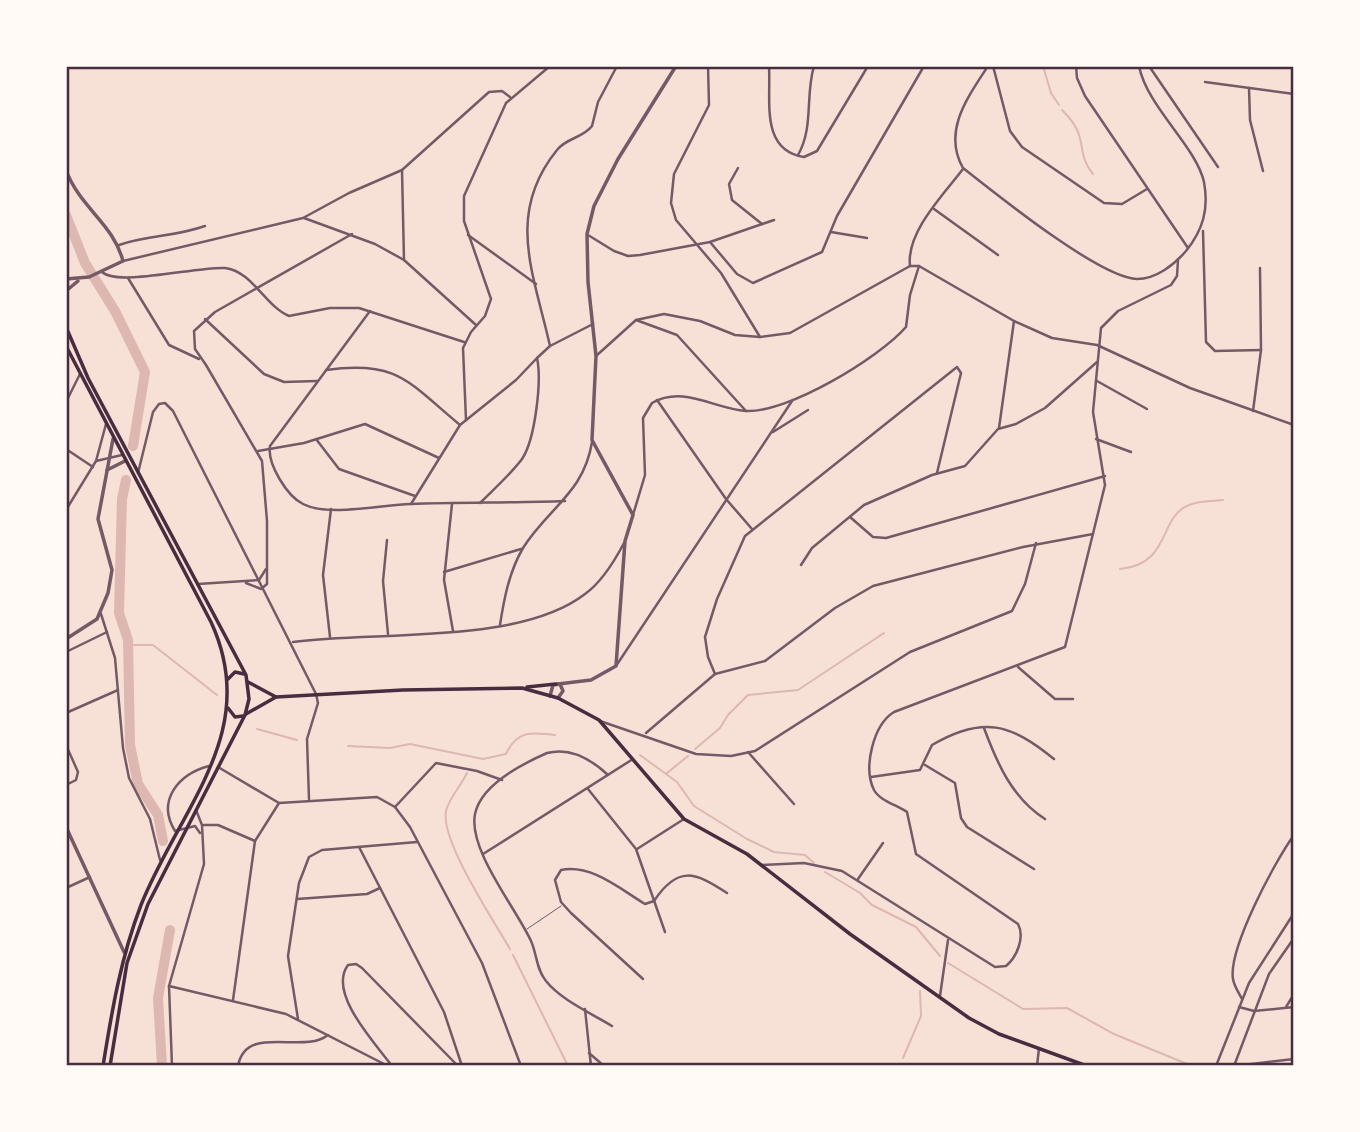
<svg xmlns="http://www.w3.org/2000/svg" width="1360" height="1132" font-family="Poppins,sans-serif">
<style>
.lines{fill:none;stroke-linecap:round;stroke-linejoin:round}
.stream{stroke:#dcb8b0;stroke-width:2}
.river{stroke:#dcb8b0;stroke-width:10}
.service{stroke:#755966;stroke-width:1}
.minor{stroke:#755966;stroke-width:2.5}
.tertiary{stroke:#755966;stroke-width:3.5}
.secondary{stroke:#4a2c40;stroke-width:3.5}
.primary{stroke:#4a2c40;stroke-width:3.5}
.neatline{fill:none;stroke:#4a2c40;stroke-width:2.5}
</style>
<rect width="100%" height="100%" fill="#f7e1d7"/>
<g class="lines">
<g class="stream">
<polyline points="1043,66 1051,93 1059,105"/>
<path d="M 1062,110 C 1091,138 1074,151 1093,174"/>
<path d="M 1120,569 C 1170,564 1159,521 1185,507 C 1196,501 1210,501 1223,500"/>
<polyline points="128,645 153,645 217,695"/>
<polyline points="257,729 297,740"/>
<path d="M 348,746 L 390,748 L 410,744 L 483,759 L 506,754 C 517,730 532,732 555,735"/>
<polyline points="695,749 720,728 728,715 748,695 798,690 884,633"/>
<polyline points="640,755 677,782 694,806 747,839 774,852 805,855 814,863"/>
<path d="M 467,773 C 461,786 449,798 446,811 C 440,840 494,921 510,949"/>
<polyline points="667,773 688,756"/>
<polyline points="825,872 860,893 872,905 916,927 940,956"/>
<polyline points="513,955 568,1066"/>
<polyline points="948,963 1023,1009 1067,1008 1114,1034 1192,1066"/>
<polyline points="903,1058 921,1016 920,991"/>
</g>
<g class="river">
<polyline points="66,215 85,263 115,311 145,372 133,446"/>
<polyline points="126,480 122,499 119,613 128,640 130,745 138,784 158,815 163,841"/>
<polyline points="162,1066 158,998 170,930"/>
</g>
<polyline class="service" points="527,929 561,906"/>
<g class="minor">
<polyline points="708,66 709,105 674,174 671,203 676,220 721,273 760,337"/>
<path d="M 769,66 C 771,101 760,150 804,157 L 817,151 L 868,66"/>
<path d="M 988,66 C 968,97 942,131 963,168 C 996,194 1100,278 1137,279 C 1156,279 1174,265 1186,251 C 1203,230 1209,209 1204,182 C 1196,146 1147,107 1139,66"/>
<polyline points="993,66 1010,131 1022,147 1104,203 1122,204 1147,189"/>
<polyline points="1076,66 1077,78 1085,96 1188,248"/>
<polyline points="1149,66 1218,167"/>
<polyline points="1205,82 1294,94"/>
<polyline points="1249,88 1250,120 1263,171"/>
<path d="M 798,155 C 814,127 805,96 814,66"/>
<polyline points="738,168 729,184 732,200 762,224"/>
<polyline points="402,170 404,260"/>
<polyline points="934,209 998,255"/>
<polyline points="304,218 375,244 404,260 476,325"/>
<polyline points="1203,231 1206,342 1215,351 1261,350"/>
<polyline points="831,232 867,238"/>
<polyline points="468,235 536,284"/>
<polyline points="588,235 614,251 628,256 640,255 710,242 774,220"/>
<polyline points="710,242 737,274 753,283 822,252 837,216 924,66"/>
<path d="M 119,245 C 148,235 174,237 205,226"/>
<polyline points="123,261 303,218 349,193 402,170 489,92 502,91 510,97"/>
<polyline points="910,266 919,266 1014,321 1052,338 1097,345 1190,388 1294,425"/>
<path d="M 910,266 C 906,232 944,194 963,169"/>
<path d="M 102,272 C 118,287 199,266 225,268 C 252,271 265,306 289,316 L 330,308 L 359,308 L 464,342"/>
<polyline points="128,278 169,345 199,359"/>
<path d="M 370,311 L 270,446 C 267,464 287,496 303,504 C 329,517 381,505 410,504 C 462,502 514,503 565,501"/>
<polyline points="205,319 264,374 284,382 317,381"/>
<polyline points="636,320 677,335 746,411"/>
<polyline points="550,346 593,324"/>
<polyline points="596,356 636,320 664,314 700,321 735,335 760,337 790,333 910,266"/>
<path d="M 326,370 C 398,360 408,382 460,425"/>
<polyline points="1097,381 1147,409"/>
<polyline points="657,400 726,499 752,529"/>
<polyline points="66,402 80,374"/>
<polyline points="1253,411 1261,350 1260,268"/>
<polyline points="466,420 463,348 471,332 485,316 491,299 464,221 464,196 506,103 550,66"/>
<polyline points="999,428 1014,321"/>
<polyline points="773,432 808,410"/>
<polyline points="316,439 339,469 415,496"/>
<polyline points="1096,439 1131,452"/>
<polyline points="66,449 93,467"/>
<polyline points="258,451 304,443 365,424 439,458"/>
<polyline points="96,461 122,455"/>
<polyline points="138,473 153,412 159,404 165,403 173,411 316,694 318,703 307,739 309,799"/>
<path d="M 480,503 C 494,489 510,475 522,459 C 535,440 542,381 537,358 L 550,346 C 534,274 505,214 557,150 C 566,138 583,138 592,126 L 598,102 L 617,66"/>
<polyline points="411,504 460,425 516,380 537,358"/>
<polyline points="452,504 444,580 453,631"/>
<polyline points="66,510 96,461 106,424"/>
<path d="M 633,515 L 645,475 L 643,418 L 652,403 C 684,385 714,409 746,411 C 788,413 879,358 906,327 L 910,295 L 919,266"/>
<polyline points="850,517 873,537 886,538 1105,476"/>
<polyline points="387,540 383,581 388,634"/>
<polyline points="801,565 812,548 864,505 932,475 965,466 998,429 1016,424 1045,408 1097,362"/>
<polyline points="444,572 521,549"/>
<polyline points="246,583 261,589 267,584 267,521 262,461 206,365 195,349 194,331 215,312 352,234"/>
<polyline points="198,584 259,580 266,569"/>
<polyline points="101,614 115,658 123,748 129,778 150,819 160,860"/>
<path d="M 500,625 C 504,599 509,572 523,548 C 548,508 584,493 592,442"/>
<polyline points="330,637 323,575 331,509"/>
<path d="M 293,642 C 376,631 519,645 585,594 C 602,582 614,562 624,543"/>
<polyline points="66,652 107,632"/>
<polyline points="616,666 792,401"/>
<polyline points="1018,667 1055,699 1073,699"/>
<polyline points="715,674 708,657 705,637 717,599 745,536 957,367 961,373 937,473"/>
<polyline points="66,713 118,690"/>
<polyline points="600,721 696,754 731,756 755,751 910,652 1012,611 1025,584 1036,543"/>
<path d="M 984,728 C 997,763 1012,798 1045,819"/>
<polyline points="646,733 715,674 765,661 835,608 873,586 1023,547 1093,534"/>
<polyline points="66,745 78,772 76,780 66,785"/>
<polyline points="748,752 794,804"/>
<polyline points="925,765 955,783 961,818 967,827 1034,869"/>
<polyline points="218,767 279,803 377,797 395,807 410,827 482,963 521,1066"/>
<path d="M 608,775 C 591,759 570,747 547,753 C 522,764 481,785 475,814 C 468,850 516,908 531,941 C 537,954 536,969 546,981 C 561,1000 591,1013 612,1026"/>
<path d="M 871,777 L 920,770 L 932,745 C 983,715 1011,724 1054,759"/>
<polyline points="588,789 636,849 665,932"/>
<polyline points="395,807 436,763 477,771 502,780"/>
<polyline points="204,825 218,825 255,841"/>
<path d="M 200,833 L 195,826 L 175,831 C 156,800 179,774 209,766"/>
<polyline points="359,847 444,1012 462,1066"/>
<polyline points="637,849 684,819"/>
<polyline points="483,854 633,759"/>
<path d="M 761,865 L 804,863 L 842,871 L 995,967 L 1006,966 C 1017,957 1025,937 1018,924 L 916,854 L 907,812 C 897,805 880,801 874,790 C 863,768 873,725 894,712 L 1065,647 L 1105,485 L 1093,412 L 1101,328 L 1118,311 L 1171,285 L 1177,276 L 1178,260"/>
<polyline points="858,879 883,843"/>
<polyline points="66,888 90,877"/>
<polyline points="297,899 367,894 380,888"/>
<path d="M 654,901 C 678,865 695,872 727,893"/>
<path d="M 643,979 L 571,913 L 561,902 L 555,880 L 561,870 C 592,864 620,889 645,904 L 654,901"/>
<polyline points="169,986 286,1014 388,1066"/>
<polyline points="940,996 948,940"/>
<path d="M 1242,999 C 1239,993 1234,986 1233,979 C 1228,949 1275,861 1294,835"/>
<polyline points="233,1000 255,841 279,803"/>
<polyline points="1239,1007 1254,1011 1294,1007"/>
<polyline points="1286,1007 1294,994"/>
<polyline points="585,1009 591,1066"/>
<polyline points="298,1019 288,956 299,883 309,857 322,850 417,842"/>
<polyline points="589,1053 604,1066"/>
<polyline points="172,1066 169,986 204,864 202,825 196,810"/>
<path d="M 238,1066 C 246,1023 303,1055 328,1035"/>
<path d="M 392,1066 C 376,1044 327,993 348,965 L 356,964 L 362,968 L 458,1066"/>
<polyline points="1037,1066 1039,1048"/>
<polyline points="1216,1066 1249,983 1294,913"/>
<polyline points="1234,1066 1269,974 1294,938"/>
<polyline points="1235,1066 1294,1059"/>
</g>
<g class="tertiary">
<path d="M 66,170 C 80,208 113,223 123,261 L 89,277 L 66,279"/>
<polyline points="66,291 78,281"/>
<polyline points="107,470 125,461"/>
<polyline points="66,639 97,619 108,593 112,570 98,519 113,439"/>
<polyline points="558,684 591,680 616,666 625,541 633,515 592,440 596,356 588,282 587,234 594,206 618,159 676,66"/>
<polyline points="550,696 553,685 560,684 563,691 558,698"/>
<polyline points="66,827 124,952"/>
</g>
<g class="secondary">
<polyline points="248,682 276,697"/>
<polyline points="527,687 556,684"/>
<polyline points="246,714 276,697 403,690 522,688 558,698 599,720 684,819 747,854 850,934 969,1018 999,1034 1087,1066"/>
</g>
<g class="primary">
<polyline points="66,327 88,378 246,675 249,699 245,715 148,904 127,963 110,1066"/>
<path d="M 66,346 L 211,622 C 262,732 180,807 141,905 C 121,957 112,1010 103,1066"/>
<polyline points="228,679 235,672 244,674"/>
<polyline points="228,708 235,717 243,716"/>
</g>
</g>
<rect width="1360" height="1132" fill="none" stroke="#fffaf5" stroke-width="136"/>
<rect x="68" y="68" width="1224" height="996" class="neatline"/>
</svg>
